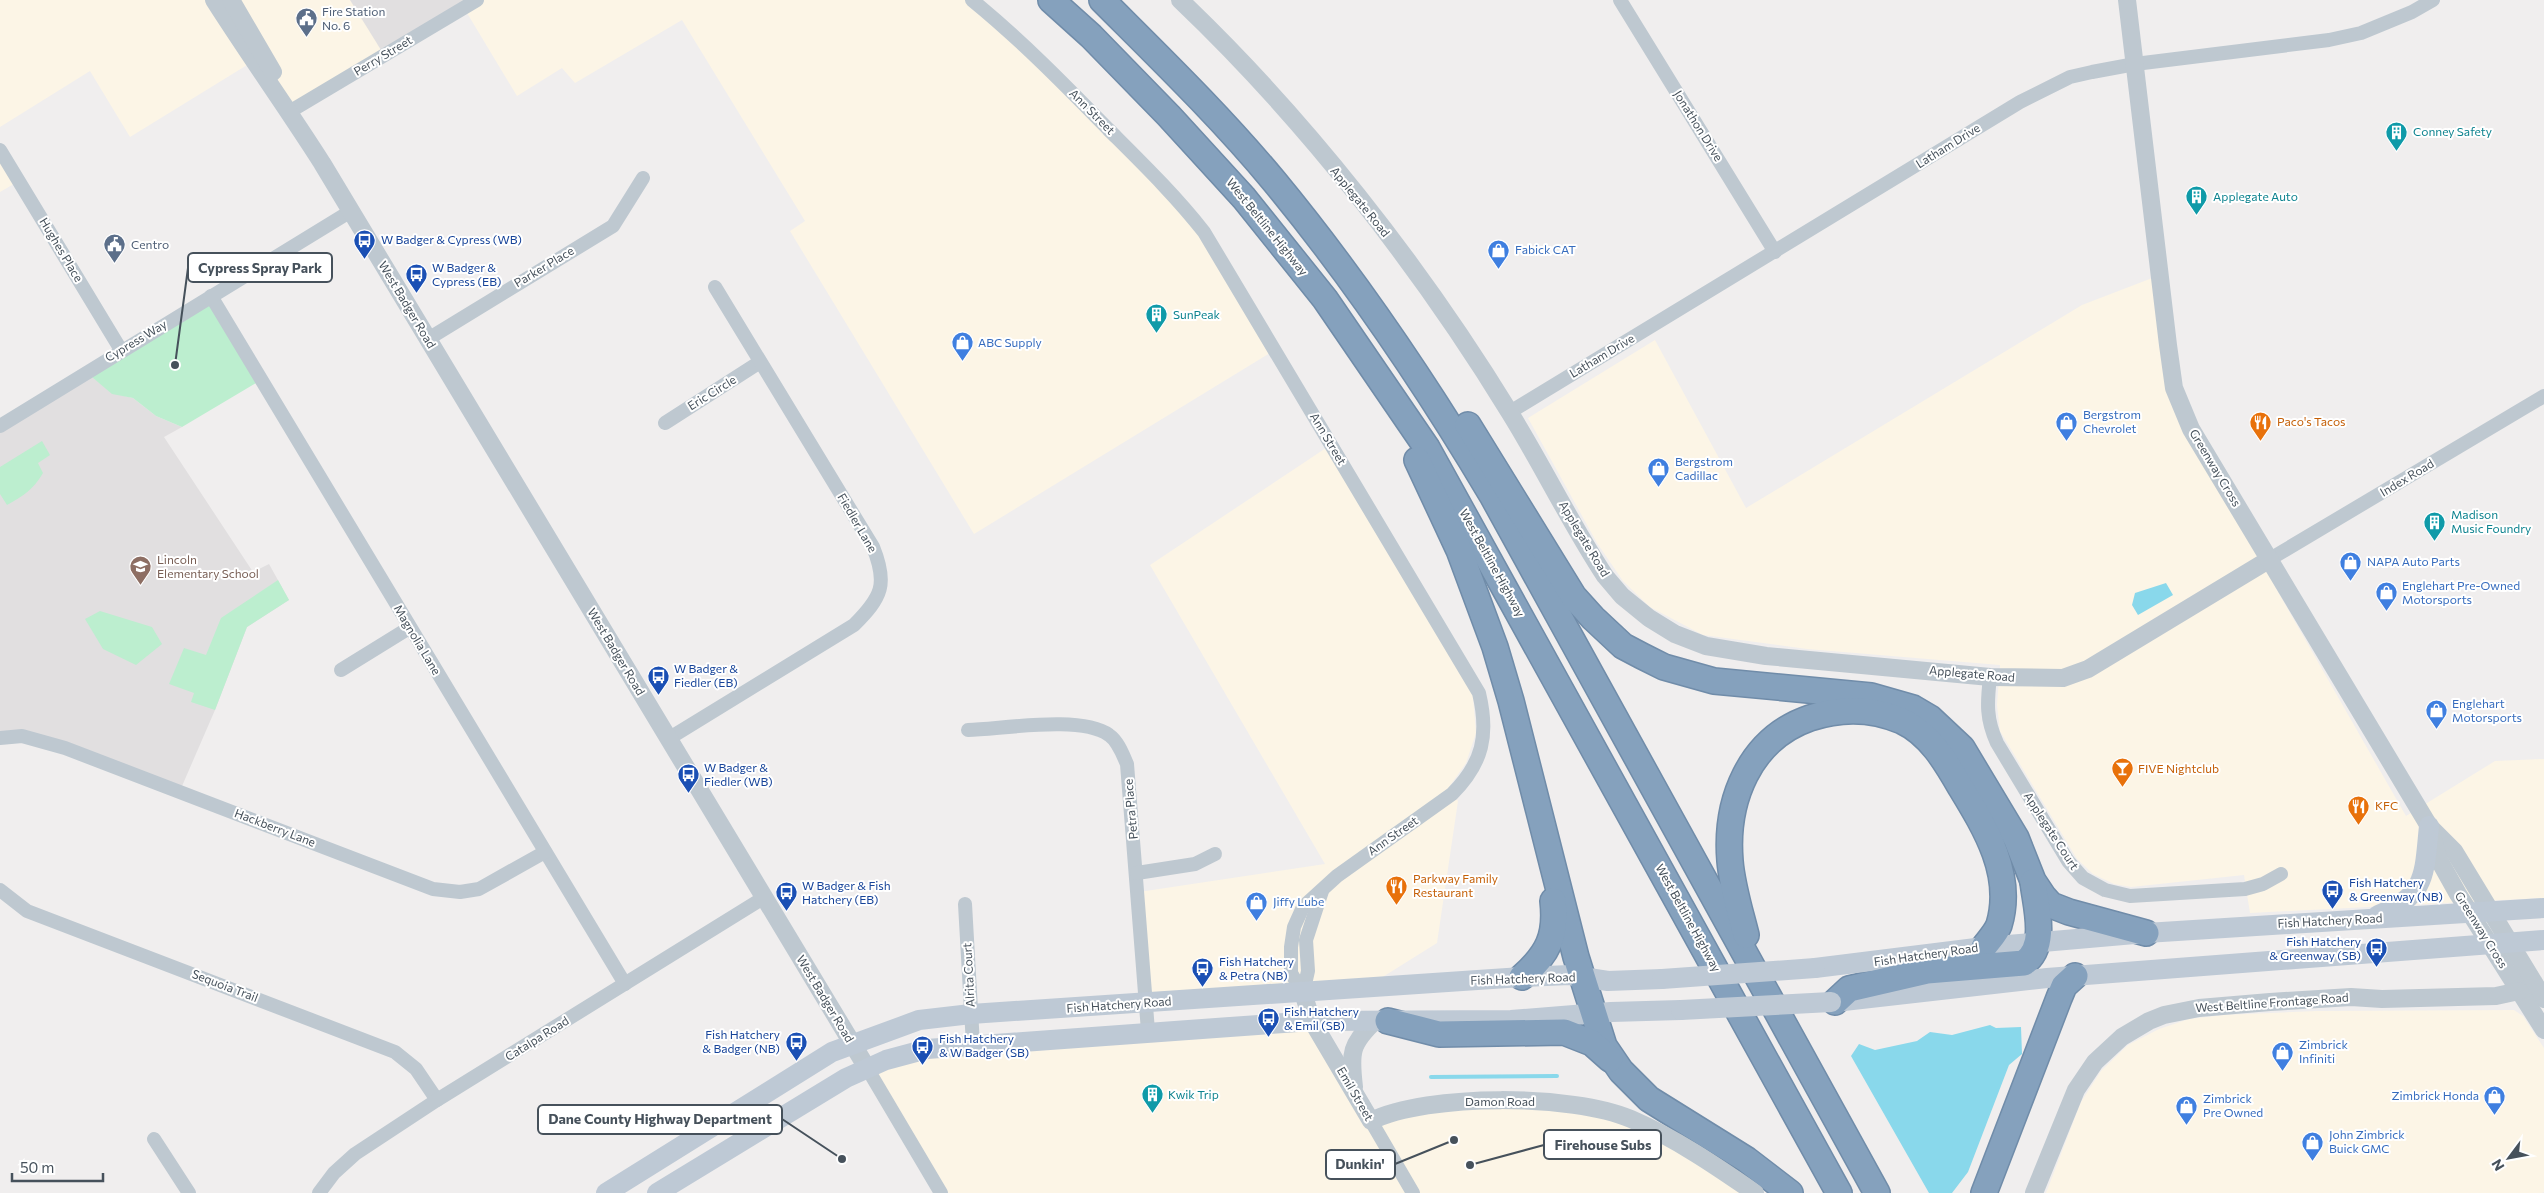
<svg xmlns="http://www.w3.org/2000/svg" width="2544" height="1193" font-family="Commissioner,sans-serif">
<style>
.commercial{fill:#fcf5e6}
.education{fill:#e1dfe0}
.green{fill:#bceecf}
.water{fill:#89d8eb}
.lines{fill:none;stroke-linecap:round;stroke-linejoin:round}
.stream{stroke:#89d8eb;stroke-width:4}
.motorway-casing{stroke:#708ca9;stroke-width:28}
.minor{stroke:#bec8d0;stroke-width:14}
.tertiary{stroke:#bec8d0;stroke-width:18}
.secondary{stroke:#bec9d5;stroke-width:20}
.motorway{stroke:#85a1bd;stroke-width:25}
.secondary-bridge{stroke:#bec9d5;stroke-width:20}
.labels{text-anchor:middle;stroke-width:4;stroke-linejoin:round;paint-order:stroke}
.service-label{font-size:12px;fill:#4e5e75;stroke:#fff;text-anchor:start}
.street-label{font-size:12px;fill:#46515b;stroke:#fff}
.culture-label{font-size:12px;fill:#0d838f;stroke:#fff;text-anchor:start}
.transit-label{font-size:12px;fill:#164399;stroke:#fff;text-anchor:start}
.shop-label{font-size:12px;fill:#366cbe;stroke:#fff;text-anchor:start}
.food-label{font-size:12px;fill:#c56008;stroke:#fff;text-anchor:start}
.education-label{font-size:12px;fill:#785e54;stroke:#fff;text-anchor:start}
.leader{fill:none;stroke:#46515b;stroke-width:2}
.callout-dot{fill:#46515b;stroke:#fff;stroke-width:2}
.callout{fill:#fff;stroke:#46515b;stroke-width:2}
.callout-label{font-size:14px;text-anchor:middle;font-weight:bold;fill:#46515b}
</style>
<rect width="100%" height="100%" fill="#f0eeee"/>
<g class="commercial">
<polygon points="0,0 972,0 1185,208 1275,350 974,534 790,231 805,221 682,20 575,83 562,68 517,96 464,8 289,112 252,62 130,137 90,71 0,127"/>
<polygon points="0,150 19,181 0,192"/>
<polygon points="2160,275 2173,380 2270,559 2274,585 2406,816 2495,761 2544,759 2544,898 2250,913 2244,875 2131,887 2114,884 2093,874 2077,859 2000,731 1997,705 2000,665 1807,649 1703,635 1650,607 1623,581 1597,543 1528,418 1655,340 1746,508 2082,305"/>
<polygon points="1332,444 1471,675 1476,733 1466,763 1449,787 1458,801 1437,943 1365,988 1146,1004 1139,892 1325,864 1150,565"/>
<polygon points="2514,1010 2523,1016 2544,1048 2544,1192 2542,1193 2046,1193 2081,1102 2101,1071 2128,1045 2159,1029 2189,1019 2224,1015 2317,1011"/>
<polygon points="1312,1021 1371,1121 1437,1104 1601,1109 1755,1193 941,1193 867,1068 886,1060"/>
</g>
<g class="education">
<polygon points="350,0 469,0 381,50"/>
<polygon points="86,372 112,393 133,398 156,416 182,427 164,437 253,572 269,564 289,600 247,627 215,710 179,793 65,748 0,738 0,426"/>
</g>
<g class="green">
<polygon points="211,296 261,380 182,427 156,416 133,398 112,394 86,372"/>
<path d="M 42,441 L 50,455 L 38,463 L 43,473 C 34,489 23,496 7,505 L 0,494 L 0,467 Z"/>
<polygon points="278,580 289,600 247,627 215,710 191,702 194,693 169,684 184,648 206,655 221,618"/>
<polygon points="100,611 152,627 162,644 136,665 103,649 85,619"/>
</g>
<g class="water">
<polygon points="2166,583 2173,595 2138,615 2132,605 2135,593"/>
<polygon points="1990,1025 1996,1028 2021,1027 2022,1054 2009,1065 1968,1172 1952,1193 1929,1193 1851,1056 1859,1044 1875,1050 1917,1041 1930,1032 1952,1035"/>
</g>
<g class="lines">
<polyline class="stream" points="1431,1077 1557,1076"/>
<defs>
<g id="motorway">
<polyline points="1051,0 1091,36 1169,116 1244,198 1325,299 1427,448 1839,1193"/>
<path d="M 1102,0 C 1161,59 1221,117 1274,181 C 1355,279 1427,386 1492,495 L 1877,1193"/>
<polyline points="1468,425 1574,597 1593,618 1623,646 1642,656 1664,667 1714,681 1871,696 1913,708 1930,718 1962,748 2016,838 2033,881 2043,896 2051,905 2069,912 2146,933"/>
<polyline points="1417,460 1459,550 1495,647 1511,701 1576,957 1604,1046 1621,1071 1649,1099 1747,1160 1790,1193"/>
<path d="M 1746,935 C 1740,911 1732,886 1730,861 C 1725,801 1749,739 1810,718 C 1840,708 1872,708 1902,721 C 1930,734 1946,762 1961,788 C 1986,829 2014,875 1999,925 C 1996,933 1989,940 1984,947"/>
<path d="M 1522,977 C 1548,954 1557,936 1553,901"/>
<path d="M 1835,1002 L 1849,989 L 1927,971 L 2024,963 C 2048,946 2036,907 2033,882"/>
<polyline points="1388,1021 1439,1034 1564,1032 1592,1043 1610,1059"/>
<polyline points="1984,1193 2059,998 2064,986 2075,976"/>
</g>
</defs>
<use href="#motorway" class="motorway-casing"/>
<g class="minor">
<path d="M 972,0 C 1021,40 1064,84 1108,129 C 1141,162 1175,195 1204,232 L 1479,693 C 1489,735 1483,763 1452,794 L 1337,876 L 1303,907 L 1294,927 L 1291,947 L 1291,973 L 1303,993"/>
<polyline points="1620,0 1775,252"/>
<polyline points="289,112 477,0"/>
<polyline points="0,150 121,350"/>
<polyline points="211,296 625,984"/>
<polyline points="428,339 613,226 643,178"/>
<polyline points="1510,412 2020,102 2070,77 2092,72 2135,64 2329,40 2361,33 2412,12 2433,0"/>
<polyline points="665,423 760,362"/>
<polyline points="0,426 351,211"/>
<polyline points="2270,559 2544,396"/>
<polyline points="341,670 409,628"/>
<path d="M 1990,677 C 1987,703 1986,719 1997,743 L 2068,861 L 2083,878 L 2105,890 L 2130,896 L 2245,889 L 2263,884 L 2281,874"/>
<path d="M 968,730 C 1003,729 1081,715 1109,735 C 1118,741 1123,755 1127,764 L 1148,1031"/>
<polyline points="0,738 22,736 65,748 433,889 460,892 479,889 545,852"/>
<path d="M 668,739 L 854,625 C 882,597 888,584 873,547 L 715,287"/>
<polyline points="1137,873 1195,864 1215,854"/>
<polyline points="0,890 27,911 395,1052 416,1069 437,1100"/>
<polyline points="965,904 973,1045"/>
<polyline points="1303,993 1308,971 1306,940 1322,891"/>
<polyline points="867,1068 941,1193"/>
<polyline points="1371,1121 1413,1193"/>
<polyline points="154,1139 189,1193"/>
<polyline points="319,1193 334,1173 355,1154 437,1100 765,897"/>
</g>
<g class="tertiary">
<path d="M 214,0 C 249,55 287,108 322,163 L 867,1068"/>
<polyline points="231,0 273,72"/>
<path d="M 1180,0 C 1305,119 1420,266 1510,413 C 1543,466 1570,523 1605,576 L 1622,596 L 1649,618 L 1675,634 L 1706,646 L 1766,656 L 1990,677 L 2063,678 L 2088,669 L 2270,559"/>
<polyline points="2127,0 2168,345 2174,388 2191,429 2429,826 2454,851 2544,999"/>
<polyline points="2430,829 2439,860 2458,894 2544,1030"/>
<path d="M 1303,993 L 1312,1021 L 1371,1121 C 1428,1093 1573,1094 1631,1119 C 1675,1138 1716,1166 1755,1193"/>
<path d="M 1354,1087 C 1350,1053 1350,1044 1376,1020"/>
<polyline points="2034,1193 2076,1090 2095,1062 2122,1037 2149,1021 2164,1015 2199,1008 2270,1002 2351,997 2382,999 2496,996 2519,991"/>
</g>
<g class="secondary">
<path d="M 2378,915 C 2428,896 2424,872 2429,826"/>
<polyline points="1815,968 1984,947 2146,933 2544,908"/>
<polyline points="1835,1002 2047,978 2544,940"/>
<polyline points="606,1193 832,1052 919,1020 971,1014 1522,977 1569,975 1608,981 1662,979"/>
<polyline points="657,1193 846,1078 886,1060 927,1049 1312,1021 1511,1020 1611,1012 1681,1010"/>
</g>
<use href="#motorway" class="motorway"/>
<g class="secondary-bridge">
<polyline points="1662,979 1815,968"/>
<polyline points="1681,1010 1831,1002"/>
</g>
</g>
<defs>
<symbol id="civic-pin" viewBox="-11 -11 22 30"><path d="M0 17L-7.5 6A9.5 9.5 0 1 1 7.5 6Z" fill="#5c6f8a" stroke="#fff"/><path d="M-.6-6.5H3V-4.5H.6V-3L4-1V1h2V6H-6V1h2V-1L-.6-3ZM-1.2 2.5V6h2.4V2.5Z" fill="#fff"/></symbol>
<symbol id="building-pin" viewBox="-11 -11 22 30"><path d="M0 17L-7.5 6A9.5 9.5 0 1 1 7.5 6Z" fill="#0f9aa8" stroke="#fff"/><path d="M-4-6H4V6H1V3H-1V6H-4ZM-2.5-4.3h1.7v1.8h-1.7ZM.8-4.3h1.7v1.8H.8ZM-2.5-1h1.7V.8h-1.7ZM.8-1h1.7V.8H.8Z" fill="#fff"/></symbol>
<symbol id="bus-pin" viewBox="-11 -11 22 30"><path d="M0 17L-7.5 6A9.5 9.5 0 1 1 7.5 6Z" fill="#1a4fb4" stroke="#fff"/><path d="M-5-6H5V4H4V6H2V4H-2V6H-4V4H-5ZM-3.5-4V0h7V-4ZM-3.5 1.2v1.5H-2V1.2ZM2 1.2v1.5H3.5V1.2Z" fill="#fff"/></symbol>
<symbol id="shop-pin" viewBox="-11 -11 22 30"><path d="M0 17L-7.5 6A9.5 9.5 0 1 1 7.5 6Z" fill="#3f7fe0" stroke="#fff"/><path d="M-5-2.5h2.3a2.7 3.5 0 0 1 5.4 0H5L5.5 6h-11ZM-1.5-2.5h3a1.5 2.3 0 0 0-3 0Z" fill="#fff"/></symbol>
<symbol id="restaurant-pin" viewBox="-11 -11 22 30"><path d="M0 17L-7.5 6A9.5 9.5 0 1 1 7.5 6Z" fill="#e8710a" stroke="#fff"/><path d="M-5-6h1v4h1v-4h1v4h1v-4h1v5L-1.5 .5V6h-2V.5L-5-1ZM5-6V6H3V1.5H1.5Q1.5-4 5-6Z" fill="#fff"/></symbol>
<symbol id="school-pin" viewBox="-11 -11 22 30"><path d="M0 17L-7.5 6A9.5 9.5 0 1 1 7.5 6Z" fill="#8d6e63" stroke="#fff"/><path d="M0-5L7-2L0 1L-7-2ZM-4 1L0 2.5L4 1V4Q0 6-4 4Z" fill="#fff"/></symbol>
<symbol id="bar-pin" viewBox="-11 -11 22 30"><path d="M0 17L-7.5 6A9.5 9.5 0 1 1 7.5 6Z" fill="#e8710a" stroke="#fff"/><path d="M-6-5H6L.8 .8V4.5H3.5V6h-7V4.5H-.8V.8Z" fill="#fff"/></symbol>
</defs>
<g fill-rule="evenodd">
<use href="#civic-pin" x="294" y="6" width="25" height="34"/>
<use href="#building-pin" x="2384" y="120" width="25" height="34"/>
<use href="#building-pin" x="2184" y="184" width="25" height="34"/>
<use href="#bus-pin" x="352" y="228" width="25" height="34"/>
<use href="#civic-pin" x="102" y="232" width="25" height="34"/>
<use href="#shop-pin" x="1486" y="238" width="25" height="34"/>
<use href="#bus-pin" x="404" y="262" width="25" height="34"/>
<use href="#building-pin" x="1144" y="302" width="25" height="34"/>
<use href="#shop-pin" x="950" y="330" width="25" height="34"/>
<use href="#shop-pin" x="2054" y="410" width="25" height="34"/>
<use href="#restaurant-pin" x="2248" y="410" width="25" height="34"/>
<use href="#shop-pin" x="1646" y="456" width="25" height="34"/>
<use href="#building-pin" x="2422" y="510" width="25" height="34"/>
<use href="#shop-pin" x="2338" y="550" width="25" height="34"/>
<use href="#school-pin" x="128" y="554" width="25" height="34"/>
<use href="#shop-pin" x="2374" y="580" width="25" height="34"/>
<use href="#bus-pin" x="646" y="664" width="25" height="34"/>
<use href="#shop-pin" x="2424" y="698" width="25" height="34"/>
<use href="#bar-pin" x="2110" y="756" width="25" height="34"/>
<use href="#bus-pin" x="676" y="762" width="25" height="34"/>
<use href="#restaurant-pin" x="2346" y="794" width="25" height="34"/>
<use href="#restaurant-pin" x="1384" y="874" width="25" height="34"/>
<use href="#bus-pin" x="2320" y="878" width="25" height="34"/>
<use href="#bus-pin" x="774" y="880" width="25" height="34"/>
<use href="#shop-pin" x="1244" y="890" width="25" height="34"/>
<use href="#bus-pin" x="2364" y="936" width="25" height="34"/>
<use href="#bus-pin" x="1190" y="956" width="25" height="34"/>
<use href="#bus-pin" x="1256" y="1006" width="25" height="34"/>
<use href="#bus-pin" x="784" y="1030" width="25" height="34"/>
<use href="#bus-pin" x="910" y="1034" width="25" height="34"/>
<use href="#shop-pin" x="2270" y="1040" width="25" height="34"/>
<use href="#building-pin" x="1140" y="1082" width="25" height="34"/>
<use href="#shop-pin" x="2482" y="1084" width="25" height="34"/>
<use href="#shop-pin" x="2174" y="1094" width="25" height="34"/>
<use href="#shop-pin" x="2300" y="1130" width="25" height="34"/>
</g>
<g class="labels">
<g class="service-label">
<text x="322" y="16">Fire Station<tspan x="322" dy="14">No. 6</tspan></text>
<text x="131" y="249">Centro</text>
</g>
<g class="street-label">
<text transform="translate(383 56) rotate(-31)" y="4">Perry Street</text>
<text transform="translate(1092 112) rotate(45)" y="4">Ann Street</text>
<text transform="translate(1698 126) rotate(58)" y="4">Jonathon Drive</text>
<text transform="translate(1948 146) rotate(-32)" y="4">Latham Drive</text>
<text transform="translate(1360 202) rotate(51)" y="4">Applegate Road</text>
<text transform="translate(1267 227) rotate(51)" y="4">West Beltline Highway</text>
<text transform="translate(61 250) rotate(59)" y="4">Hughes Place</text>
<text transform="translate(544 267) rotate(-31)" y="4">Parker Place</text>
<text transform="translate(407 305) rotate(59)" y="4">West Badger Road</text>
<text transform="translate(136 341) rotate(-31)" y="4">Cypress Way</text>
<text transform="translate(1602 356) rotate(-31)" y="4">Latham Drive</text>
<text transform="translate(712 393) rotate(-32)" y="4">Eric Circle</text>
<text transform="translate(1328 439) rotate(59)" y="4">Ann Street</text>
<text transform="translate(2215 468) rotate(59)" y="4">Greenway Cross</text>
<text transform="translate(2407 478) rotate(-31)" y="4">Index Road</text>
<text transform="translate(857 523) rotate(60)" y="4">Fiedler Lane</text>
<text transform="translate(1584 539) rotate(59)" y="4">Applegate Road</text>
<text transform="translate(1492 563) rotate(61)" y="4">West Beltline Highway</text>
<text transform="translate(417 640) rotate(59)" y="4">Magnolia Lane</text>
<text transform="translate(616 652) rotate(59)" y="4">West Badger Road</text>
<text transform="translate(1972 674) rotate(5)" y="4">Applegate Road</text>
<text transform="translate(1131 809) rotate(-95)" y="4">Petra Place</text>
<text transform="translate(275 828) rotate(21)" y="4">Hackberry Lane</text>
<text transform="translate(2051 831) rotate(57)" y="4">Applegate Court</text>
<text transform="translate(1393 836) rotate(-35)" y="4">Ann Street</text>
<text transform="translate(1688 918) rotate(61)" y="4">West Beltline Highway</text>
<text transform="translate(2330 921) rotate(-3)" y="4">Fish Hatchery Road</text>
<text transform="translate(2481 930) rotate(58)" y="4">Greenway Cross</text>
<text transform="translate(1926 955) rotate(-8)" y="4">Fish Hatchery Road</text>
<text transform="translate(969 975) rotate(-93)" y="4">Alrita Court</text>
<text transform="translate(1523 979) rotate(-2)" y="4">Fish Hatchery Road</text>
<text transform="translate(225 986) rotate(21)" y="4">Sequoia Trail</text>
<text transform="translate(825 999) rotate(59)" y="4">West Badger Road</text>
<text transform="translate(2272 1003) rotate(-4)" y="4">West Beltline Frontage Road</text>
<text transform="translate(1119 1005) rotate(-4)" y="4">Fish Hatchery Road</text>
<text transform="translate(537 1039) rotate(-32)" y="4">Catalpa Road</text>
<text transform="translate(1355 1094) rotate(60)" y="4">Emil Street</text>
<text x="1500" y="1106">Damon Road</text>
</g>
<g class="culture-label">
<text x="2413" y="136">Conney Safety</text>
<text x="2213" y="201">Applegate Auto</text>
<text x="1173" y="319">SunPeak</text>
<text x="2451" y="519">Madison<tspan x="2451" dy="14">Music Foundry</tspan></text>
<text x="1168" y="1099">Kwik Trip</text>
</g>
<g class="transit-label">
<text x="381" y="244">W Badger &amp; Cypress (WB)</text>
<text x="432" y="272">W Badger &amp;<tspan x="432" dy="14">Cypress (EB)</tspan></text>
<text x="674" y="673">W Badger &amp;<tspan x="674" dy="14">Fiedler (EB)</tspan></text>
<text x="704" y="772">W Badger &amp;<tspan x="704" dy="14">Fiedler (WB)</tspan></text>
<text x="2349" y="887">Fish Hatchery<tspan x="2349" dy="14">&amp; Greenway (NB)</tspan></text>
<text x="802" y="890">W Badger &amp; Fish<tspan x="802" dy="14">Hatchery (EB)</tspan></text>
<text x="2361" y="946" text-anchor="end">Fish Hatchery<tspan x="2361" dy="14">&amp; Greenway (SB)</tspan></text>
<text x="1219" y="966">Fish Hatchery<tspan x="1219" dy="14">&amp; Petra (NB)</tspan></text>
<text x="1284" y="1016">Fish Hatchery<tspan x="1284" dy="14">&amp; Emil (SB)</tspan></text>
<text x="780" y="1039" text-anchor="end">Fish Hatchery<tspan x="780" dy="14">&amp; Badger (NB)</tspan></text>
<text x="939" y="1043">Fish Hatchery<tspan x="939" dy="14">&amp; W Badger (SB)</tspan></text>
</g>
<g class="shop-label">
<text x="1515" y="254">Fabick CAT</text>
<text x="978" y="347">ABC Supply</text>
<text x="2083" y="419">Bergstrom<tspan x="2083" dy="14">Chevrolet</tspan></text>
<text x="1675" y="466">Bergstrom<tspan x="1675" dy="14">Cadillac</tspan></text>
<text x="2367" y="566">NAPA Auto Parts</text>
<text x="2402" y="590">Englehart Pre-Owned<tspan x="2402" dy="14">Motorsports</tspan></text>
<text x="2452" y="708">Englehart<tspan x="2452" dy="14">Motorsports</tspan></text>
<text x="1273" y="906">Jiffy Lube</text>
<text x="2299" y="1049">Zimbrick<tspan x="2299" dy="14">Infiniti</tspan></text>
<text x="2479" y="1100" text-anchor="end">Zimbrick Honda</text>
<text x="2203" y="1103">Zimbrick<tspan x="2203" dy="14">Pre Owned</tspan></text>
<text x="2329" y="1139">John Zimbrick<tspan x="2329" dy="14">Buick GMC</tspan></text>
</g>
<g class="food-label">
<text x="2277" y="426">Paco's Tacos</text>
<text x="2138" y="773">FIVE Nightclub</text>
<text x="2375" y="810">KFC</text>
<text x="1413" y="883">Parkway Family<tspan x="1413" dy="14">Restaurant</tspan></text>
</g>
<g class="education-label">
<text x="157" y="564">Lincoln<tspan x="157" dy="14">Elementary School</tspan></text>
</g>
</g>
<path class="leader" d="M175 365L188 268M842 1159L782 1119M1470 1165L1544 1145M1454 1140L1395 1164"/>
<g class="callout-dot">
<circle cx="175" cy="365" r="5"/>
<circle cx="842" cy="1159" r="5"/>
<circle cx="1470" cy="1165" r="5"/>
<circle cx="1454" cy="1140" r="5"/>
</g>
<g class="callout">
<rect x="188" y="253" width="144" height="29" rx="5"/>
<rect x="538" y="1105" width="244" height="29" rx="5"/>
<rect x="1544" y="1130" width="117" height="29" rx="5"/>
<rect x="1326" y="1150" width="69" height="29" rx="5"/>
</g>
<g class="callout-label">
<text x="260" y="273">Cypress Spray Park</text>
<text x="660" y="1124">Dane County Highway Department</text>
<text x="1603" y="1150">Firehouse Subs</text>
<text x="1360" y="1169">Dunkin'</text>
</g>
<g transform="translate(2509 1158) rotate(238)" stroke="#ffffff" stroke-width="4" paint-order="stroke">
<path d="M0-4L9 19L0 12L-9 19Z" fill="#46515b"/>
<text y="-8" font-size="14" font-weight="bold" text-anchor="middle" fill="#46515b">N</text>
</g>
<path d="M12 1173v8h91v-8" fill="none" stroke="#46515b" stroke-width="2.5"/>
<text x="20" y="1173" font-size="15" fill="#46515b" stroke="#ffffff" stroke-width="4" paint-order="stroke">50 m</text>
</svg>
